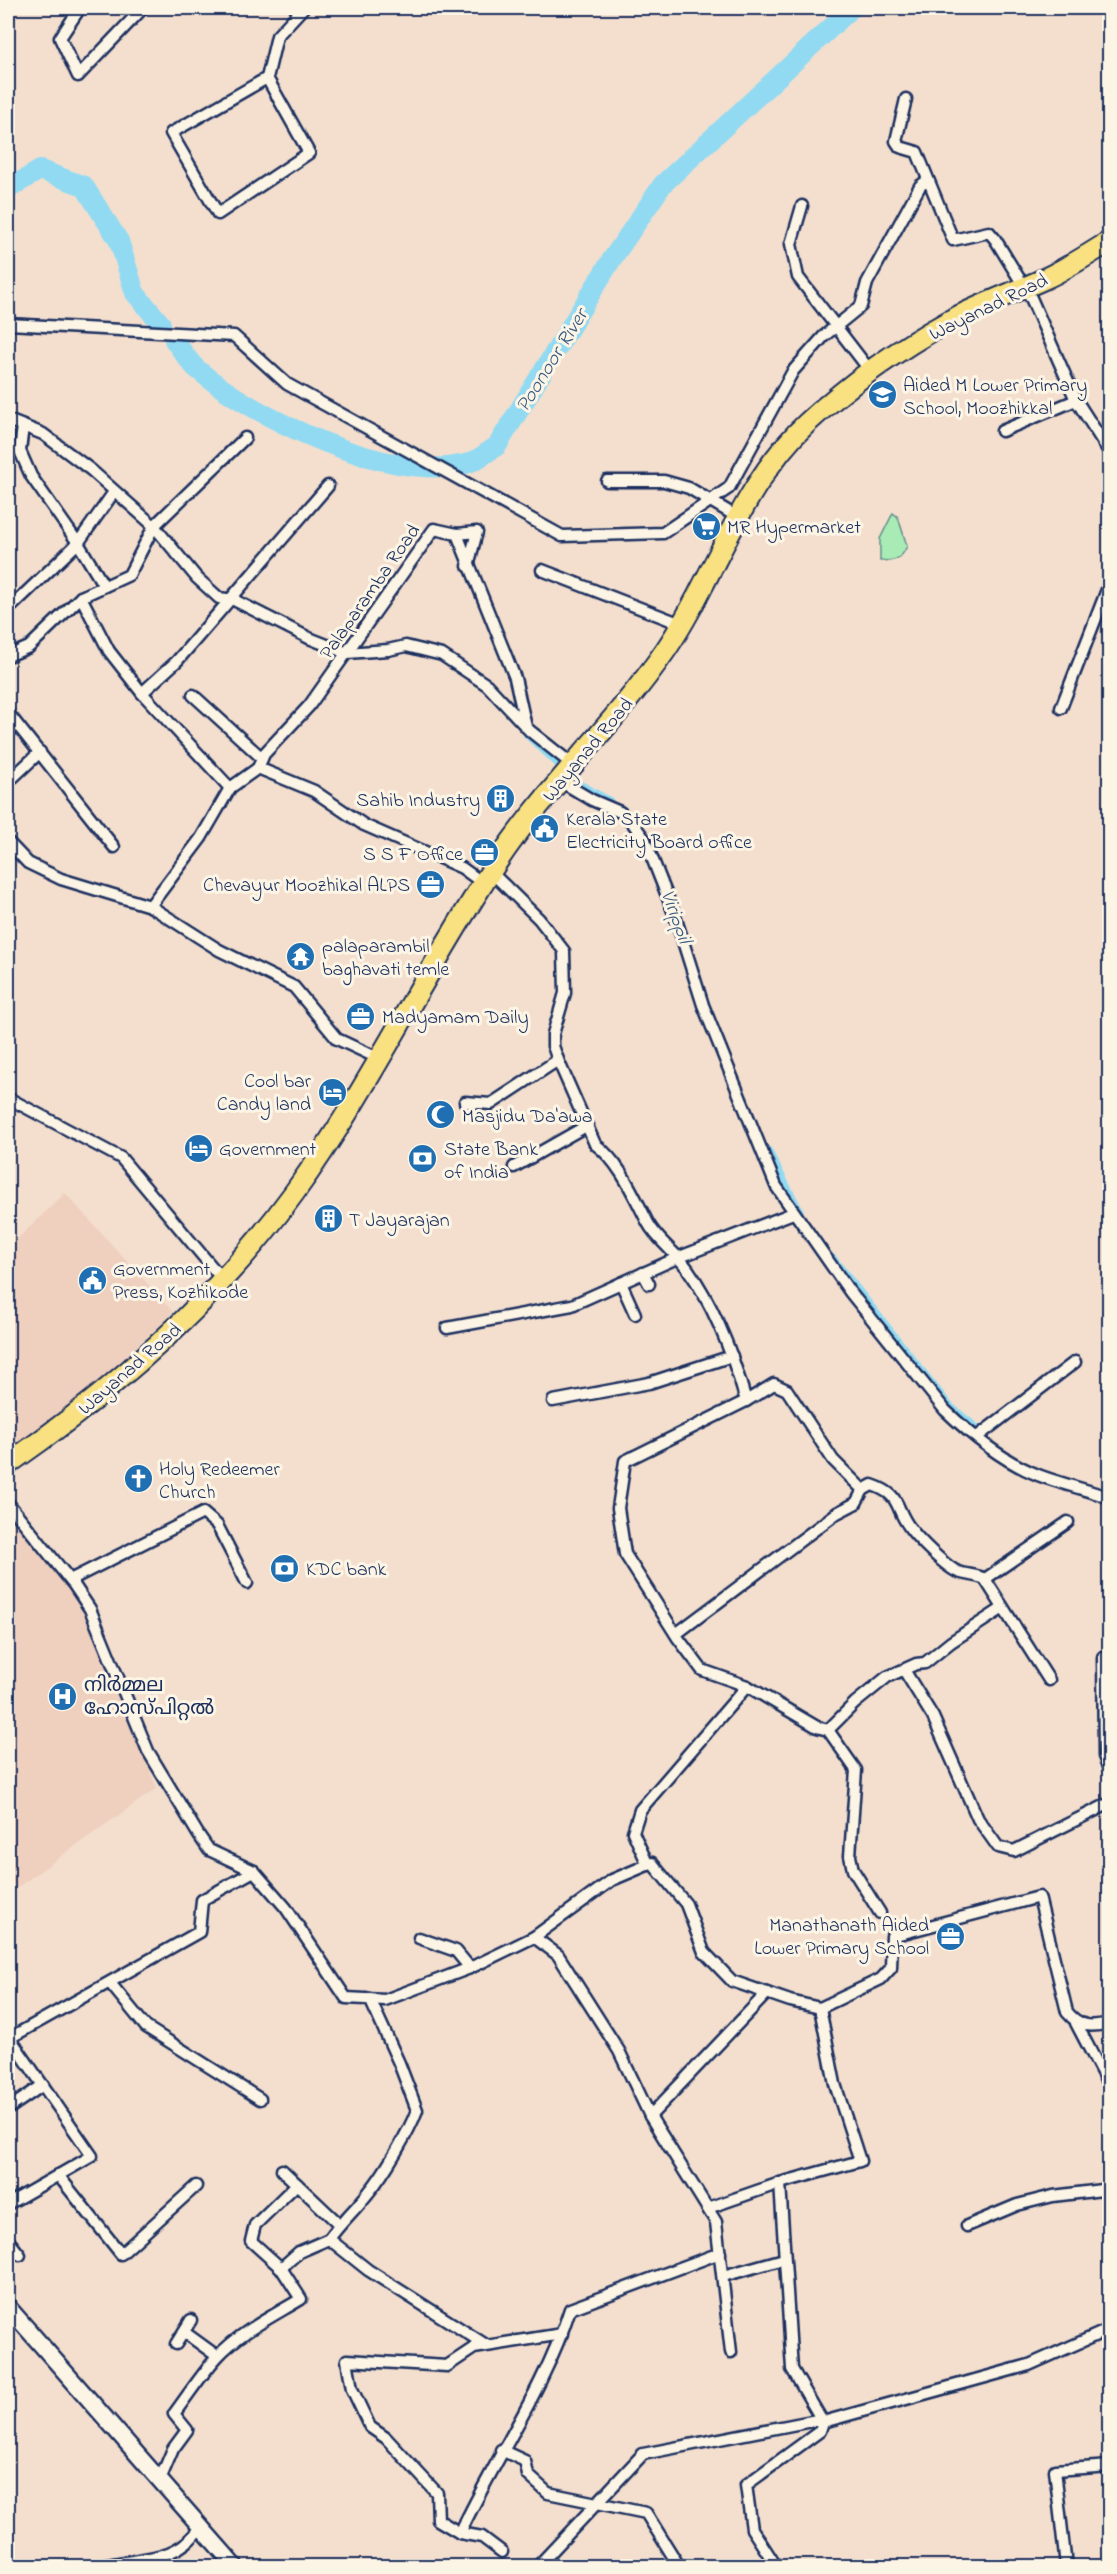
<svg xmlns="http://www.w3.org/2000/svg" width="1117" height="2574" font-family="'Indie Flower','Noto Sans Malayalam',sans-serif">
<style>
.built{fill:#efcfbe}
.green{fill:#a8ebb5;stroke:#628d8a;stroke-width:1.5}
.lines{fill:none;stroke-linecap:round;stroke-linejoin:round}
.canal{stroke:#91daf2;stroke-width:10}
.river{stroke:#91daf2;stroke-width:20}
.street-casing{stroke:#1b2f5e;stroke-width:15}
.secondary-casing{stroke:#1b2f5e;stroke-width:20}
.highway-casing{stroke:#1b2f5e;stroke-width:24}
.street{stroke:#fcf5e5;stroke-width:10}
.secondary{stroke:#fcf5e5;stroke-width:15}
.highway{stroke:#f9e181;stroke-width:20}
.labels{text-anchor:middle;stroke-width:6;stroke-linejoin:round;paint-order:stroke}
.street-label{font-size:20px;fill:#1b2f5e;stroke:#fcf5e5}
.poi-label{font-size:20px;fill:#1b2f5e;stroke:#fcf5e5;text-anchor:start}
.water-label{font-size:21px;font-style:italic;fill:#385a83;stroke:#fcf5e5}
</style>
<rect width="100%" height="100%" fill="#f4dfce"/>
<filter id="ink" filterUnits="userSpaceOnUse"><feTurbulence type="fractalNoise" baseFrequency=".0167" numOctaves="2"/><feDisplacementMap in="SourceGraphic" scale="12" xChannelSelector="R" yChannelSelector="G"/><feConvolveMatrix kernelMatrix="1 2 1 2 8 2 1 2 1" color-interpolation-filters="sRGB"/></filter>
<g filter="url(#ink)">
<g class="built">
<polygon points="65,1193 173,1312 99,1383 35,1432 8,1449 8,1248"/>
<polygon points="8,1510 81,1603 157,1788 8,1894"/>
</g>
<path class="green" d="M 893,513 L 898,517 L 907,546 C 901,560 895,561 880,561 L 880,539 Z"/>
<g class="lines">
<g class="canal">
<polyline points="528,734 558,762"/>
<polyline points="567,779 609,802"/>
<polyline points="767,1151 799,1212"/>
<polyline points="832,1259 949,1407 976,1429"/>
</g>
<g class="river">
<polyline points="8,189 40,170 84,186 119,241 135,293 161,324"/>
<path d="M 174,340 C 181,349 188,361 197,369 C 254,418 389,483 465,464 C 476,462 487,452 497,446 L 612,259 L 663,184 L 852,8"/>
</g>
<defs>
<g id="street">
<polyline points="80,8 60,38 78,76 143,8"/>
<polyline points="267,78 309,153 218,214 171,133 267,78 277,36 303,8"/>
<polyline points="906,99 896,141 900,147 917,152 953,240 989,232 995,239 1031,298 1076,400 1110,453"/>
<polyline points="802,206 791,244 798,277 871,372"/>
<polyline points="8,324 234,336 287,384 562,536 663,533 729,488 793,371 824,336 861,306 867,283 920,186 928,180"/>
<polyline points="8,420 43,434 91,470 154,526 197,578 219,598 234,600 309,638 347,653 388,650 406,646 442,655 487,685 530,731 573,765"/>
<polyline points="23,426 20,451 31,476 78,543 104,586"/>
<polyline points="1002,431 1076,400"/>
<polyline points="607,481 664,481 689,488 739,518"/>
<polyline points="457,534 477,532 468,566"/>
<polyline points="542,570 681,624"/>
<polyline points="81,597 109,651 142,693 230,788"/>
<polyline points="12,606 78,543 114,492"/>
<polyline points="8,656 29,647 81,597 129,575 154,526 245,438"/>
<polyline points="142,693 177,661 328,486"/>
<polyline points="193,695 262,758"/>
<polyline points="1061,708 1110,582"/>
<polyline points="8,713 114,847"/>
<polyline points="258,768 264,754 309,706 434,529 457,534 515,678 526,727"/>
<polyline points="258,768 314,791 364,825 462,868 484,884"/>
<path d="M 560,781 L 592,800 L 620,812 L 632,822 L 645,840 L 675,916 L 703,1005 L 776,1186 L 850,1292 L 945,1410 C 971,1435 1004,1462 1038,1475 C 1061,1484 1086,1489 1110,1498"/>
<polyline points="8,782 40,752"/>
<polyline points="8,842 28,863 61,879 150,906 219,950 294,987 337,1039 380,1059"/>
<path d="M 491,872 L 539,919 L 564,951 L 565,993 L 553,1034 L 553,1046 L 558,1060 L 595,1144 C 620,1162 634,1196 648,1223 C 657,1240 675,1252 687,1268 C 715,1307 733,1355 746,1401 L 774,1384 L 787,1390 L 833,1460 L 863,1490 L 856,1503 L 837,1513 L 676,1634"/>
<polyline points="150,906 201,838 230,788 258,768"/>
<polyline points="8,1098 121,1158 222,1279"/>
<polyline points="465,1102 491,1104 558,1060"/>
<polyline points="514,1167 588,1125"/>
<polyline points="643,1273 649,1284"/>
<polyline points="621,1283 635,1314"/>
<polyline points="447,1328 572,1305 677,1258 793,1213"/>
<polyline points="553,1401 649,1383 732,1356"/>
<polyline points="746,1401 625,1461 618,1508 625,1554 678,1638 702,1670 747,1686 817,1727 828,1730 856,1770 850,1856 853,1870 880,1913"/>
<polyline points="977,1437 1075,1362"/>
<path d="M 863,1490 L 872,1485 C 902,1495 894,1507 910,1528 C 918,1539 946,1567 958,1572 C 967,1575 977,1575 985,1579 L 1049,1680"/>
<path d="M 8,1503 L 74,1585 L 90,1609 L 148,1751 L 198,1834 L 209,1850 L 254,1871 L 286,1908 L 346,1998 L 385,2000 L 470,1968 L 534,1937 L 612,1880 L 652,1863 L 686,1904 L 704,1952 L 732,1981 L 790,2001 L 820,2008 L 881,1979 L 891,1968 L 892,1936 L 1039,1897 L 1067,2012 C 1080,2028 1091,2027 1110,2023"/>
<polyline points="985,1579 1068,1522"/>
<polyline points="70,1580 203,1513 217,1525 247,1583"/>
<polyline points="1103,1657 1104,1756 1110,1772"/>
<polyline points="904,1670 933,1717 978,1819 998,1847 1014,1851 1110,1803"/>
<polyline points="828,1730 855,1703 887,1677 916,1664 925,1663 951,1642 1003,1608"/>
<polyline points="648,1865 633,1832 640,1810 747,1686"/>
<polyline points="534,1937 558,1955 619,2051 650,2116 716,2222 731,2352"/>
<polyline points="419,1938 456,1951 470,1968"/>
<polyline points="110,1983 146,2027 260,2099"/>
<path d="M 370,1999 L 399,2063 L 417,2110 C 409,2132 384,2174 369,2192 C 356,2209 341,2222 329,2239 L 368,2270 L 486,2345"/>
<polyline points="1076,2023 1110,2088"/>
<polyline points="8,2039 199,1932 202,1900 254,1871"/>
<polyline points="8,2109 43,2085"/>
<polyline points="650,2116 767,1993"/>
<polyline points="282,2170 339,2224"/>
<polyline points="58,2175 121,2254 196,2186"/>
<polyline points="8,2204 92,2156 10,2038"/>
<polyline points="708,2208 780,2183"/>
<polyline points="967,2226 1017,2205 1053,2196 1110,2189"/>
<polyline points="8,2240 20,2255"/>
<polyline points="281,2268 299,2252 329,2239"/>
<polyline points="723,2276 784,2259"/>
<polyline points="184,2332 217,2356"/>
<polyline points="176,2344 191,2320"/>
<polyline points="823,2422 1029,2365 1110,2329"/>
<polyline points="501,2450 525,2461 528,2475 548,2493 646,2513 679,2566"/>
<path d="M 159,2482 L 173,2449 L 187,2430 L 174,2414 C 188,2395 201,2375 217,2357 C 240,2332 273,2316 301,2299 L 281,2268 L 251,2241 L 255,2225 L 297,2184"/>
<path d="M 460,2533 C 495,2458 545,2388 570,2309 L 720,2253"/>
<polyline points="502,2552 482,2537 460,2533 438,2520 437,2493 386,2438 370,2427 352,2389 347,2360 447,2366 474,2348 562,2334"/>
<polyline points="8,2562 20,2566"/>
<path d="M 103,2566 C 140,2557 177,2563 200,2527"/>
<polyline points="538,2566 643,2454 822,2419"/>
<polyline points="776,2566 752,2529 746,2485 820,2431 823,2422 792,2369 780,2183 860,2161 835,2084 820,2008"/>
<polyline points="1066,2566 1055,2470 1110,2466"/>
</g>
<polyline id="secondary" points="8,2307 235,2566"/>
<path id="highway" d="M 8,1464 C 116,1389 216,1300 294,1193 C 370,1088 425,970 497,862 C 547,787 614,725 665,651 C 715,578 741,484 807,423 C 849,384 900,348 951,320 C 981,304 1013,293 1044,279 C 1066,269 1088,255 1110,241"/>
</defs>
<use href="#street" class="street-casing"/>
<use href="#secondary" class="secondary-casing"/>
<use href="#highway" class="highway-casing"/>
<use href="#street" class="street"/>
<use href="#secondary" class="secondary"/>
<use href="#highway" class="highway"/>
</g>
</g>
<defs>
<symbol id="school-disc" viewBox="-11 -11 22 22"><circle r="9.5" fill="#1f6fb2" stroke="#fcf5e5"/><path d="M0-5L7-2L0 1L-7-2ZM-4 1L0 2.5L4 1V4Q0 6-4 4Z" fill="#fff"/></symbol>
<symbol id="supermarket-disc" viewBox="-11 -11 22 22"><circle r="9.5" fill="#1f6fb2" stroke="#fcf5e5"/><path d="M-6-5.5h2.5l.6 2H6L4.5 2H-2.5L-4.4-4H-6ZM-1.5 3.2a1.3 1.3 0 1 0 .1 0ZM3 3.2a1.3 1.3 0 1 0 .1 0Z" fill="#fff"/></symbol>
<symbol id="building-disc" viewBox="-11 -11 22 22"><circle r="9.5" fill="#1f6fb2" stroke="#fcf5e5"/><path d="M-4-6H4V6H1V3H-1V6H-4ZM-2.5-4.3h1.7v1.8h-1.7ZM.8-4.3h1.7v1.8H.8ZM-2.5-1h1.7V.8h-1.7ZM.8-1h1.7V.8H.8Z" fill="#fff"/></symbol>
<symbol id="civic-disc" viewBox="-11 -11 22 22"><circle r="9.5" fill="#1f6fb2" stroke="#fcf5e5"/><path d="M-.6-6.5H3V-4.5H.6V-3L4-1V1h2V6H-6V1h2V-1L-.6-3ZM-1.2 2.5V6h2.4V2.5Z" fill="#fff"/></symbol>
<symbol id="office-disc" viewBox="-11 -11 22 22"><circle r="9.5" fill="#1f6fb2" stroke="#fcf5e5"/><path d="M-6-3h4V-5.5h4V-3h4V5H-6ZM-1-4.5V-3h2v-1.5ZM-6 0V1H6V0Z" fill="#fff"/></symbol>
<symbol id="temple-disc" viewBox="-11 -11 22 22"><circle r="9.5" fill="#1f6fb2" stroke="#fcf5e5"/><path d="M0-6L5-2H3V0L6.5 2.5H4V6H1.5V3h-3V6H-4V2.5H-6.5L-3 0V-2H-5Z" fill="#fff"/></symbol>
<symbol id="hotel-disc" viewBox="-11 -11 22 22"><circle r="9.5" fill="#1f6fb2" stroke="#fcf5e5"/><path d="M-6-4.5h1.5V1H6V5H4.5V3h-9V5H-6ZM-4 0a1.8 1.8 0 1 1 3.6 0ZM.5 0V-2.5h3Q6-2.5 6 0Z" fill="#fff"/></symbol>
<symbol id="mosque-disc" viewBox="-11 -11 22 22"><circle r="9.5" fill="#1f6fb2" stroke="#fcf5e5"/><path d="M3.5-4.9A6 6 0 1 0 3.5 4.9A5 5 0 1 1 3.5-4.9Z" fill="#fff"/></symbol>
<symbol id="bank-disc" viewBox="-11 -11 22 22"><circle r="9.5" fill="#1f6fb2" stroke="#fcf5e5"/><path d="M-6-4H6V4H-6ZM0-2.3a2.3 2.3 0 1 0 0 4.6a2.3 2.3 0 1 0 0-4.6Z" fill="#fff"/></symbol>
<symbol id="church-disc" viewBox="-11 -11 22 22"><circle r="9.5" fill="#1f6fb2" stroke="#fcf5e5"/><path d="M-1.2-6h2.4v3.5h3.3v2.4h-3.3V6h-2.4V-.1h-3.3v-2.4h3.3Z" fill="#fff"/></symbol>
<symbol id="hospital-disc" viewBox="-11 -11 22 22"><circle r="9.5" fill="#1f6fb2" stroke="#fcf5e5"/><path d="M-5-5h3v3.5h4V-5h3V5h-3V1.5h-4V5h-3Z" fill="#fff"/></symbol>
</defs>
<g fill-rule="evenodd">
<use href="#school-disc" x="866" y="378" width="33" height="33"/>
<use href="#supermarket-disc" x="690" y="510" width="33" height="33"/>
<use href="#building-disc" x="484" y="782" width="33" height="33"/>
<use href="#civic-disc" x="528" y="812" width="33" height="33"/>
<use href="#office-disc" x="468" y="836" width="33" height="33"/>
<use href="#office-disc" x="414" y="868" width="33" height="33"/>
<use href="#temple-disc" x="284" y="940" width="33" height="33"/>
<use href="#office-disc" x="344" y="1000" width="33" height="33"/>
<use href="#hotel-disc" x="316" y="1076" width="33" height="33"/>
<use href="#mosque-disc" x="424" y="1098" width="33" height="33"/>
<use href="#hotel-disc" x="182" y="1132" width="33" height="33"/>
<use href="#bank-disc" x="406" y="1142" width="33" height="33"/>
<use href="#building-disc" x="312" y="1202" width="33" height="33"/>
<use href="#civic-disc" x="76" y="1264" width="33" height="33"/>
<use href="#church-disc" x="122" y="1462" width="33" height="33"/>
<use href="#bank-disc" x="268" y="1552" width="33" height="33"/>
<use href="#hospital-disc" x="46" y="1680" width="33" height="33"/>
<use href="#office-disc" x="934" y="1920" width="33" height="33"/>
</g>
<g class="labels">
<g class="street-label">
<text transform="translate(988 306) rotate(-26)" y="7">Wayanad Road</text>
<text transform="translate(369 591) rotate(-55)" y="7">Palaparamba Road</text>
<text transform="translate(587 749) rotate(-50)" y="7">Wayanad Road</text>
<text transform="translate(129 1368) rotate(-41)" y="7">Wayanad Road</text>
</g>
<g class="poi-label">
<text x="903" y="391">Aided M Lower Primary<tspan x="903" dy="23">School, Moozhikkal</tspan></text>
<text x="727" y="533">MR Hypermarket</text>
<text x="480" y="806" text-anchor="end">Sahib Industry</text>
<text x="566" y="825">Kerala State<tspan x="566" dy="23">Electricity Board office</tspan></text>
<text x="463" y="860" text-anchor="end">S S F Office</text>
<text x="410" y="891" text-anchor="end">Chevayur Moozhikal ALPS</text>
<text x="322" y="952">palaparambil<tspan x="322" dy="23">baghavati temle</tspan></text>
<text x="382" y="1023">Madyamam Daily</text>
<text x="311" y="1087" text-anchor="end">Cool bar<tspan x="311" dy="23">Candy land</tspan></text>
<text x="462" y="1122">Masjidu Da'awa</text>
<text x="219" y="1155">Government</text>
<text x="444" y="1155">State Bank<tspan x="444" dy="23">of India</tspan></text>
<text x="349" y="1226">T Jayarajan</text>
<text x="113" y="1275">Government<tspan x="113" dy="23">Press, Kozhikode</tspan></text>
<text x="159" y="1475">Holy Redeemer<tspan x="159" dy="23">Church</tspan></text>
<text x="306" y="1575">KDC bank</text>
<text x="84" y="1691">നിർമ്മല<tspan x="84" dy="23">ഹോസ്പിറ്റൽ</tspan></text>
<text x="929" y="1931" text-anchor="end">Manathanath Aided<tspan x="929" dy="23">Lower Primary School</tspan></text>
</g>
<g class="water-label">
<text transform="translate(551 360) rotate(-58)" y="7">Poonoor River</text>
<text transform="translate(677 916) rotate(70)" y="7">Virippil</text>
</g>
</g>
<rect width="1117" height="2574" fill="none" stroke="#fcf5e5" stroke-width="30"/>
<rect x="15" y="15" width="1087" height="2544" fill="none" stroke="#1b2f5e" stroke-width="2" filter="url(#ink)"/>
</svg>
